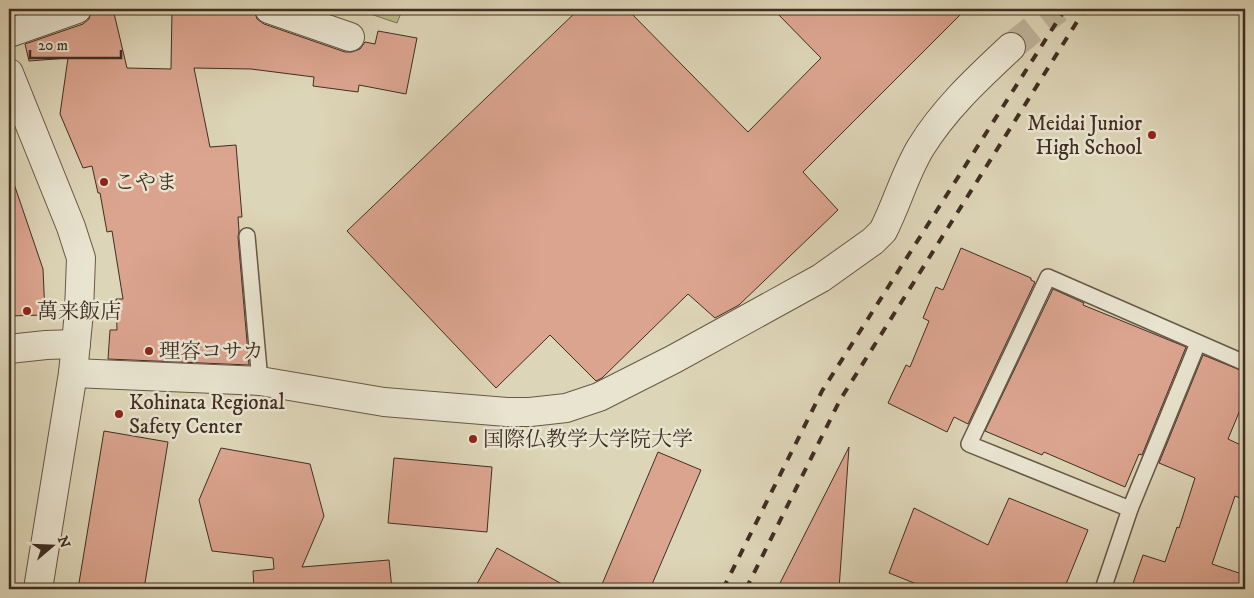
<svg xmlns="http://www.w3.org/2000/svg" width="1254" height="598" font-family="'IM FELL DW Pica','Noto Serif JP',serif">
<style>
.green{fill:#b9bb89;stroke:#7c7456}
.building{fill:#dba48f;stroke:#402e22}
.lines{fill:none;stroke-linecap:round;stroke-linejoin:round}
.minor-tunnel{stroke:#beb499;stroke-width:28;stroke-dasharray:28 14;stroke-linecap:butt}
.service-casing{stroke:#675847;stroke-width:18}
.minor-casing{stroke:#675847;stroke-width:30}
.tertiary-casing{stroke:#675847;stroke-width:30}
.service{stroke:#e9e4d0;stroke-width:15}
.minor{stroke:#e9e4d0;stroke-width:28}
.tertiary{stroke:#e9e4d0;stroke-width:28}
.rail{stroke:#402e22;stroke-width:4;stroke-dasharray:9 9;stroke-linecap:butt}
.poi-dot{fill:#8f2418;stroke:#e9e4d0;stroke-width:2}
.labels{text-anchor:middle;stroke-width:5;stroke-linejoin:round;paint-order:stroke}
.poi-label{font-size:21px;fill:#402e22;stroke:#e9e4d0;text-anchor:start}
</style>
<rect width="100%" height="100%" fill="#ddd5b7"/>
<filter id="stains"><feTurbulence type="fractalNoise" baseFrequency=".004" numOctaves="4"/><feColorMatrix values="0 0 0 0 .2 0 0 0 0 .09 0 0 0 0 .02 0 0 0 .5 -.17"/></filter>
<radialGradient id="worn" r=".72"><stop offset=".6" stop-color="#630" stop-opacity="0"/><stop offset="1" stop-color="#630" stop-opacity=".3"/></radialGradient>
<polygon class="green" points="356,9 397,9 401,13 397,23"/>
<g class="building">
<polygon points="92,9 113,9 127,68 171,69 172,9 254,9 257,19 264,24 345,52 352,52 360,49 365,42 375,44 378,31 417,38 406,94 359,85 358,92 313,86 314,77 251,69 194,68 210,147 236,145 242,217 238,217 239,231 238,237 249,365 108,359 110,330 117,330 116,299 123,299 112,231 107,232 100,193 98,193 92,166 83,168 60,114 68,58 29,61 25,44 83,24 89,19"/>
<polygon points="579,9 627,9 748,132 821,58 773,9 966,9 803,172 838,210 739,305 715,318 688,294 602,378 596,381 550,335 496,388 347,231"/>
<polygon points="13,181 43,269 45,315 9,316 9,182"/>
<polygon points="961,248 1031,278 1031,280 1035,282 968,424 954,417 947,432 888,403 906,365 910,367 929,321 923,318 936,287 943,290"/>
<polygon points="1053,289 1084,303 1083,305 1186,347 1142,455 1139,454 1125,487 1044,452 1042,455 985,431"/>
<polygon points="1203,355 1245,372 1245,398 1228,439 1245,447 1245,500 1235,496 1212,564 1245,575 1245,589 1131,589 1143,555 1165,562 1177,527 1179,528 1195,478 1159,463"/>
<polygon points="104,431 168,442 144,589 78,589"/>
<polygon points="849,447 839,589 777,589"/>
<polygon points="221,448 310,464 324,516 302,567 389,560 392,589 254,589 253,571 274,569 273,558 212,551 199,500"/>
<polygon points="658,452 701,470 650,589 600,589"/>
<polygon points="394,458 492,467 487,532 388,523"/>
<polygon points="1009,498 1088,530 1064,589 929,589 889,573 914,508 988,545"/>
<polygon points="497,548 571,589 474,589"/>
</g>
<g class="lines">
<polyline class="minor-tunnel" points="1011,47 1058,9"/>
<defs>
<g id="service">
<polyline points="247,236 260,381"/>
<polyline points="1130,509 969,444 1048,277 1245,363"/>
<polyline points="1103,589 1130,509 1198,343"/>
</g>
<g id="minor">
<polyline points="269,9 350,37"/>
<polyline points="9,33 77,9"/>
<polyline points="9,349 46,345 76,344"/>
<path d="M 73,373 L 260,381 L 384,402 L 507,412 L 530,412 L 566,408 L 599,397 L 674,359 L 821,278 L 873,241 L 883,231 C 897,204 905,173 921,147 C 945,108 978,78 1011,47"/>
</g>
<polyline id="tertiary" points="9,73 71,227 81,258 79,312 73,373 38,589"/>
</defs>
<use href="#service" class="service-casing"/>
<use href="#minor" class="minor-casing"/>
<use href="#tertiary" class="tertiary-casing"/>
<use href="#service" class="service"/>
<use href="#minor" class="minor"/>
<use href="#tertiary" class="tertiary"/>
<g class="rail">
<polyline points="723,589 822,391 1065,9"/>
<polyline points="746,589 840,400 1085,9"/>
</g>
</g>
<g class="poi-dot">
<circle cx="1152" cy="135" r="5"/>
<circle cx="104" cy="182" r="5"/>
<circle cx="27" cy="311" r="5"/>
<circle cx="149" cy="351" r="5"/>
<circle cx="119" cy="414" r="5"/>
<circle cx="473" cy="439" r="5"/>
</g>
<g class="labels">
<g class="poi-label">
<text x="1142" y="130" text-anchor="end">Meidai Junior<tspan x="1142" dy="24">High School</tspan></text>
<text x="114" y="189">こやま</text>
<text x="37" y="318">萬来飯店</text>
<text x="159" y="358">理容コサカ</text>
<text x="129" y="409">Kohinata Regional<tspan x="129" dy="24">Safety Center</tspan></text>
<text x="483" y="446">国際仏教学大学院大学</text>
</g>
</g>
<rect width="1254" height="598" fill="none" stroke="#ddd5b7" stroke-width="30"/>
<rect x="10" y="10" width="1234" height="578" fill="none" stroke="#402e22" stroke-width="2.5"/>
<rect x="15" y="15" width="1224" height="568" fill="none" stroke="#402e22"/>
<g transform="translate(52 546) rotate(71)" stroke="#e9e4d0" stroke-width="4" paint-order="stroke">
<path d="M0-4L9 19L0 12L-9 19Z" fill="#402e22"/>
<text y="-8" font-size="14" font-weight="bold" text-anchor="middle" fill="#402e22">N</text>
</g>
<path d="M30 50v8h91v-8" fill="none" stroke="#402e22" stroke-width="2.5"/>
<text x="38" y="50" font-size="15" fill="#402e22" stroke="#e9e4d0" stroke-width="4" paint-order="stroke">20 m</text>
<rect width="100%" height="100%" filter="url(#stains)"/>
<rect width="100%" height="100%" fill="url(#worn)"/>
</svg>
